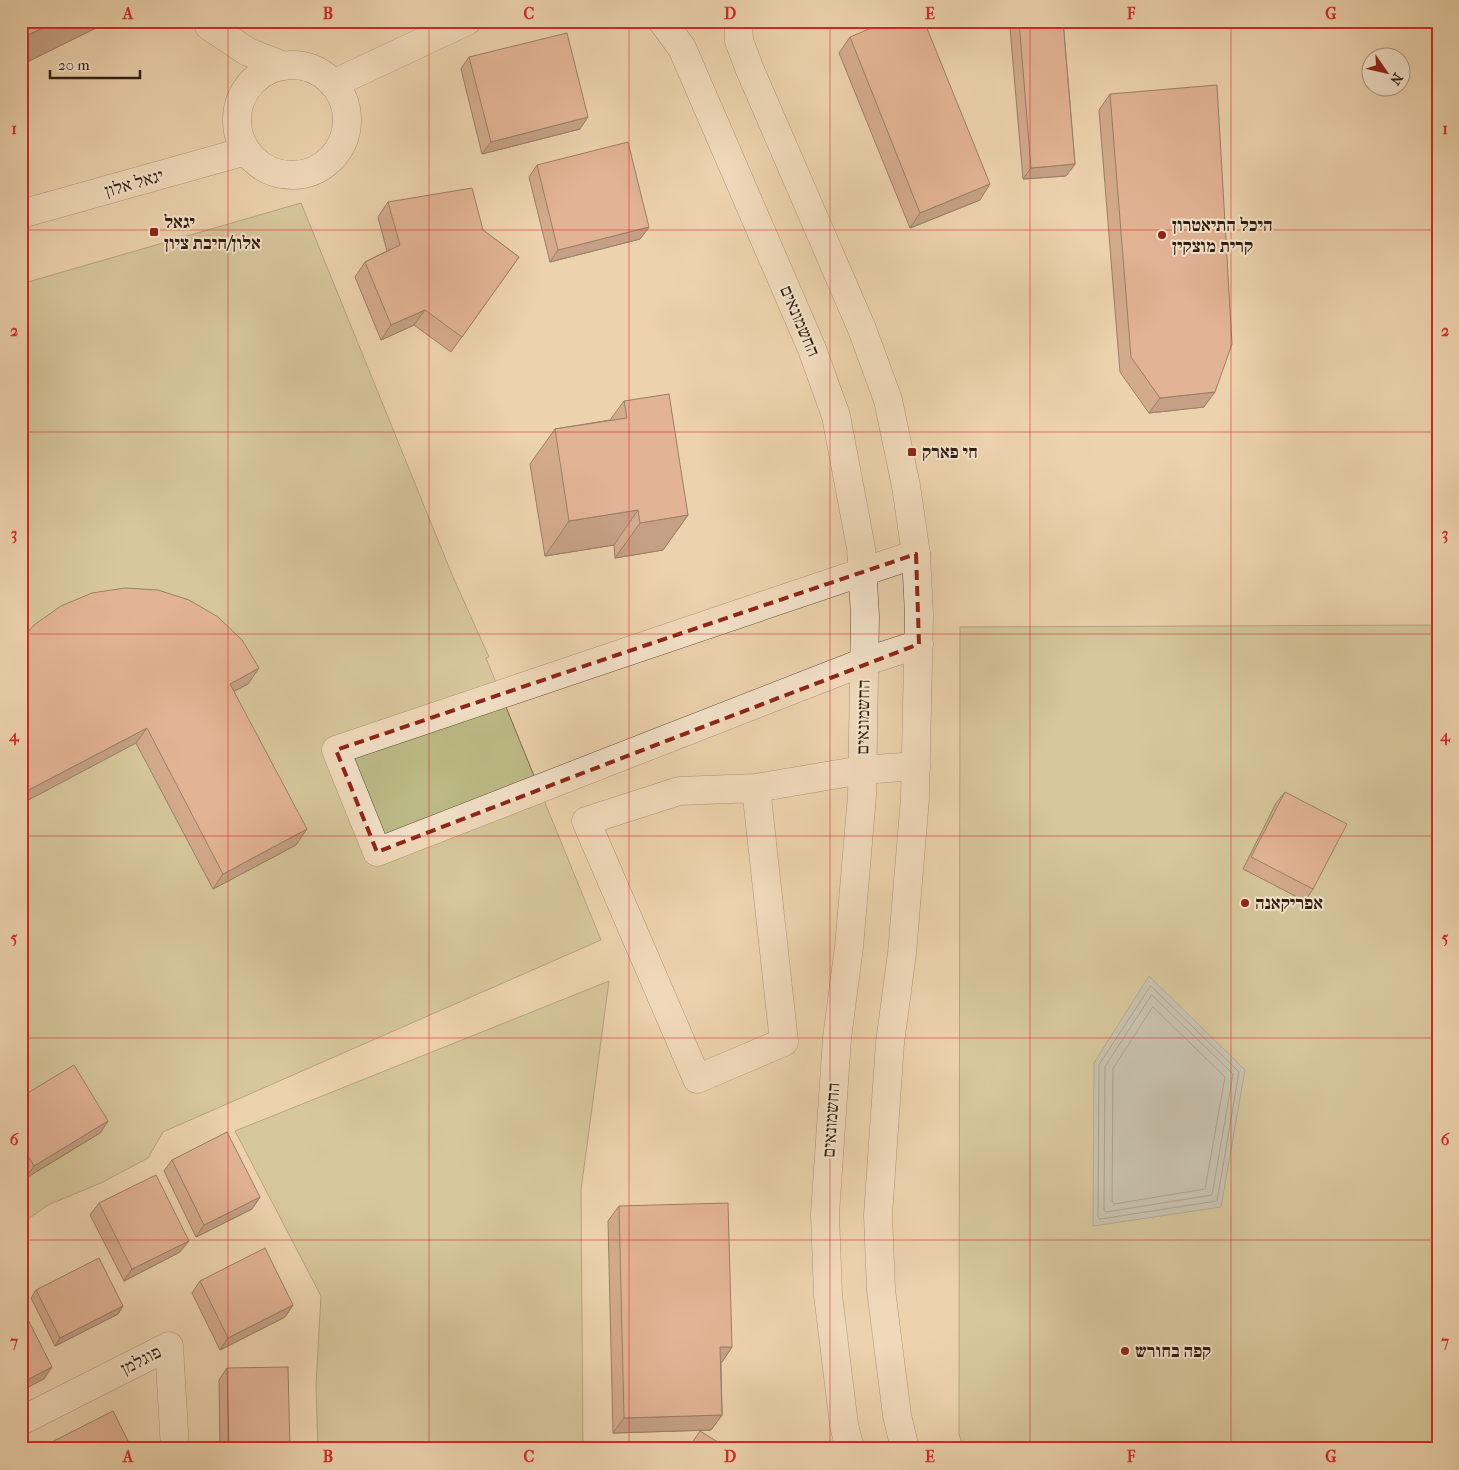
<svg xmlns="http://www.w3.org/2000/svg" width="1459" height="1470" font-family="'IM FELL French Canon','Frank Ruhl Libre',serif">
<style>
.green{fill:#bcbb87;stroke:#766c4e}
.water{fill:#9fb4b7;stroke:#737876}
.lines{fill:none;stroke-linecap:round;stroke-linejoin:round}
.shore{stroke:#686966;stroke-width:1}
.minor-casing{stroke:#5f4b3a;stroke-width:29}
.minor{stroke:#f3e2ca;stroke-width:28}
.wall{fill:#b67b65;stroke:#301e14}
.shaded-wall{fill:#946453;stroke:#301e14}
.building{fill:#d48f76;stroke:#301e14}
.marked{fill:none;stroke:#8f2418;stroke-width:4;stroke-dasharray:10 6;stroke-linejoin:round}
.grid{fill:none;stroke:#d62828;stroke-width:1;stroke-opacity:0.55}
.poi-dot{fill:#8f2418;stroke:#f3e2ca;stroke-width:2}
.labels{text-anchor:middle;stroke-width:4;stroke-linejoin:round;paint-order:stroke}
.street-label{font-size:18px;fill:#301e14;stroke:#f3e2ca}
.poi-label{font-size:18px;font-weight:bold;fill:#301e14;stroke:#f3e2ca;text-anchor:start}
.neatline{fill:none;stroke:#d62828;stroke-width:2}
.grid-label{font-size:16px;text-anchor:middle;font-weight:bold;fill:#d62828}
</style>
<rect width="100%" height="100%" fill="#ecd2ad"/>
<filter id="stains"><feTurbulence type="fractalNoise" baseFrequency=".004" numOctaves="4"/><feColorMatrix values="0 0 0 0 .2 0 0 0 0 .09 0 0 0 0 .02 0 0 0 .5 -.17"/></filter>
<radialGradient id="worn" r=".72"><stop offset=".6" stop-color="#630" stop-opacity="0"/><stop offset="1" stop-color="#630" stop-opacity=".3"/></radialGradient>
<g class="green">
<polygon points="301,203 453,577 489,657 486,658 601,940 163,1132 148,1158 101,1183 48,1205 21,1224 21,284"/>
<polygon points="1438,625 1438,1449 964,1449 959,1434 960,627"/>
<polygon points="609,981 581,1190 583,1449 318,1449 316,1385 321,1296 235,1131"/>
</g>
<polygon class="water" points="1149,976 1245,1070 1221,1207 1093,1226 1094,1063"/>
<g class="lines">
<g class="shore">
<polygon points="1151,986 1239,1072 1217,1201 1100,1219 1098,1217 1099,1065"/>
<polygon points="1152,995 1233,1074 1212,1195 1106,1212 1104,1210 1105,1067"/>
<polygon points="1153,1007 1225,1077 1205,1189 1114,1204 1112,1201 1113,1069"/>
</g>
<defs>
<g id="minor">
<polyline points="207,21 209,26 248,52 284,66"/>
<polyline points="662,21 682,48 812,349 836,416 861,548 865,616 862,796 849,947 837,1038 825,1214 828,1295 844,1425 850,1449"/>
<polyline points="738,21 739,41 750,70 862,329 888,400 906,486 916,554 919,615 915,798 902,953 890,1043 878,1215 881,1290 897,1415 905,1449"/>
<circle cx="292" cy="120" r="55"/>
<polyline points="333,84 467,21"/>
<polyline points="21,214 246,151"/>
<polyline points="916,554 336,750 377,852 864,662 919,644"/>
<polyline points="756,788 784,1042 697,1079 586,821 679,791 756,788 862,770 916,766"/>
<polyline points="21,1421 169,1346 175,1449"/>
</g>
</defs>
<use href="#minor" class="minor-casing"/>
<use href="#minor" class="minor"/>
</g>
<g class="wall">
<polygon points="21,21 110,21 21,65"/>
<polygon points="1015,21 1063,21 1075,164 1066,176 1023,179 1010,28"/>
<polygon points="850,37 980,200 910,228 839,53"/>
<polygon points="469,57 580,129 482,154 461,69"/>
<polygon points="1110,94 1204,407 1149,413 1120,372 1099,110"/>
<polygon points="537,165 649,227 640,239 550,262 529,177"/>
<polygon points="388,202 483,230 519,257 451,352 414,325 381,340 355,277 365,262 387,251 378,217"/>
<polygon points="624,401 688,515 663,550 615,558 614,545 545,556 530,464 555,429 610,420"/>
<polygon points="21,640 248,684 234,691 296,845 213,889 136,743"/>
<polygon points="1285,792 1313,889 1305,901 1243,869 1276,803"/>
<polygon points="21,1097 108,1121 100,1133 26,1178 21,1170"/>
<polygon points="172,1160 260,1197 252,1209 196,1237 164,1171"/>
<polygon points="99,1203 180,1252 124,1281 90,1215"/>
<polygon points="619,1206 732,1347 722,1362 721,1362 722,1415 711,1430 613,1433 608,1221"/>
<polygon points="200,1281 293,1305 285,1317 220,1350 192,1293"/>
<polygon points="36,1290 123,1306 118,1314 55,1346 31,1298"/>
<polygon points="227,1368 290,1449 220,1449 219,1380"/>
</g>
<g class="shaded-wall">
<polygon points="57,21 110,21 21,65 21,44 26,36"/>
<polygon points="588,117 580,129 482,154 491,142"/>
<polygon points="1075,164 1066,176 1023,179 1031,168"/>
<polygon points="990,184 980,200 910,228 920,213"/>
<polygon points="649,227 640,239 550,262 558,250"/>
<polygon points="425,310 414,325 381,340 391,325"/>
<polygon points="1215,392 1204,407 1149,413 1160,398"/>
<polygon points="638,510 614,545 545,556 569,521"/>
<polygon points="688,515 663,550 615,558 640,523"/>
<polygon points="259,668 248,684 219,699 230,684"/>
<polygon points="147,728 136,743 21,804 21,794"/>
<polygon points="307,829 296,845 213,889 223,874"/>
<polygon points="108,1121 100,1133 26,1178 34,1166"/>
<polygon points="260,1197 252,1209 196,1237 204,1225"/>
<polygon points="189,1241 180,1252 124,1281 132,1269"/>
<polygon points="293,1305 285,1317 220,1350 228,1338"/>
<polygon points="123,1306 118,1314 55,1346 60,1338"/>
<polygon points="720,1347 732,1347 722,1362 709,1362"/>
<polygon points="52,1367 44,1379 21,1391 21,1383"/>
<polygon points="722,1415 711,1430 613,1433 624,1418"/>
</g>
<g class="building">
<polygon points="21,21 57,21 26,36 21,26"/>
<polygon points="888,21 924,21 990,184 920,213 850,37"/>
<polygon points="1019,21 1063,21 1075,164 1031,168"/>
<polygon points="567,33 588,117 491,142 469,57"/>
<polygon points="1217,85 1232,344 1215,392 1160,398 1131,357 1110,94"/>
<polygon points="628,142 649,227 558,250 537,165"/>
<polygon points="472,188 483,230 519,257 462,337 425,310 391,325 365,262 400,245 388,202"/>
<polygon points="669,394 688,515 640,523 638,510 569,521 555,429 627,418 624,401"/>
<polygon points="125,588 158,590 189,600 218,617 242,640 259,668 230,684 307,829 223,874 147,728 21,794 21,640 34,625 61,606 92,593"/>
<polygon points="1285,792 1347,824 1313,889 1251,857"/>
<polygon points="74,1065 108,1121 34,1166 21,1144 21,1097"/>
<polygon points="227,1132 260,1197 204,1225 172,1160"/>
<polygon points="156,1175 189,1241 132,1269 99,1203"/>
<polygon points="728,1203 732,1347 720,1347 722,1415 624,1418 619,1206"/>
<polygon points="265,1248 293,1305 228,1338 200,1281"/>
<polygon points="99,1258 123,1306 60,1338 36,1290"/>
<polygon points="21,1306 52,1367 21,1383"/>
<polygon points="288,1367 290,1449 229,1449 227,1368"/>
<polygon points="113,1411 132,1449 38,1449"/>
<polygon points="700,1431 729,1449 688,1449"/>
</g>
<path d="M0 0H1459V1470H0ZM 916,554 L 919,644 L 377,852 L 336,750 Z" fill="#ecd2ad" fill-opacity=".55" fill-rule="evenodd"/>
<path class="marked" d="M 916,554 L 919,644 L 377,852 L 336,750 Z"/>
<path class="grid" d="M 228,21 L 228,1449M 429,21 L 429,1449M 629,21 L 629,1449M 830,21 L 830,1449M 1030,21 L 1030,1449M 1231,21 L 1231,1449M 21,230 L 1438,230M 21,432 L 1438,432M 21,634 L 1438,634M 21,836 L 1438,836M 21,1038 L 1438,1038M 21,1240 L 1438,1240"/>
<g class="poi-dot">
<rect x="149" y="227" width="10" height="10" rx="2.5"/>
<circle cx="1162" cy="235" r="5"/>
<rect x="907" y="447" width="10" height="10" rx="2.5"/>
<circle cx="1245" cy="903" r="5"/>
<circle cx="1125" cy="1351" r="5"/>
</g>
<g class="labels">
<g class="street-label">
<text transform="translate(134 183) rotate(-16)" y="6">יגאל אלון</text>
<text transform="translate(800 321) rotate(67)" y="6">החשמונאים</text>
<text transform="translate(863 717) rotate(-89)" y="6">החשמונאים</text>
<text transform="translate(831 1120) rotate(-86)" y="6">החשמונאים</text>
<text transform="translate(141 1360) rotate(-27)" y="6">פוגלמן</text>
</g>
<g class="poi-label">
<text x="164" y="228">יגאל<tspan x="164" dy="21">אלון/חיבת ציון</tspan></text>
<text x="1172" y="231">היכל התיאטרון<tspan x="1172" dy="21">קרית מוצקין</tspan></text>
<text x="922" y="458">חי פארק</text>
<text x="1255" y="909">אפריקאנה</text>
<text x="1135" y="1357">קפה בחורש</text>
</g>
</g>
<rect width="1459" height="1470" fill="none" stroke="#ecd2ad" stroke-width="55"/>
<g transform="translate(1386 72) rotate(124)"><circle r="24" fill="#f3e2ca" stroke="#a59481"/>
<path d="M0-4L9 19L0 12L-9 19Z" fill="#8f2418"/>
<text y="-8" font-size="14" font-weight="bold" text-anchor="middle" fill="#301e14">N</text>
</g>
<path d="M50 70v8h90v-8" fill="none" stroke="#301e14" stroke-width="2.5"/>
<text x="58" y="70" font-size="15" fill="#301e14" stroke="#f3e2ca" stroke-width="4" paint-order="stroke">20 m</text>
<rect x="28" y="28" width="1404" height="1414" class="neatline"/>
<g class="grid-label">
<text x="128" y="19">A</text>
<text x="328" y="19">B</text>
<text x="529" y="19">C</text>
<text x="730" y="19">D</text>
<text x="930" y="19">E</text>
<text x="1131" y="19">F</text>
<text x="1331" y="19">G</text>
<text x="14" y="134">1</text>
<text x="1445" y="134">1</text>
<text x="14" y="336">2</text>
<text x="1445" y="336">2</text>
<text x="14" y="539">3</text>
<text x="1445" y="539">3</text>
<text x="14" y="741">4</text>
<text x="1445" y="741">4</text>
<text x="14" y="943">5</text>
<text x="1445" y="943">5</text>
<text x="14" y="1145">6</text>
<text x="1445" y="1145">6</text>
<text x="14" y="1347">7</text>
<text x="1445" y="1347">7</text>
<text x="128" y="1462">A</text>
<text x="328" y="1462">B</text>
<text x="529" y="1462">C</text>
<text x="730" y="1462">D</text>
<text x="930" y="1462">E</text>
<text x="1131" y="1462">F</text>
<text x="1331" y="1462">G</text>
</g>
<rect width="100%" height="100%" filter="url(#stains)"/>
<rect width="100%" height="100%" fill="url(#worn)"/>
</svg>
